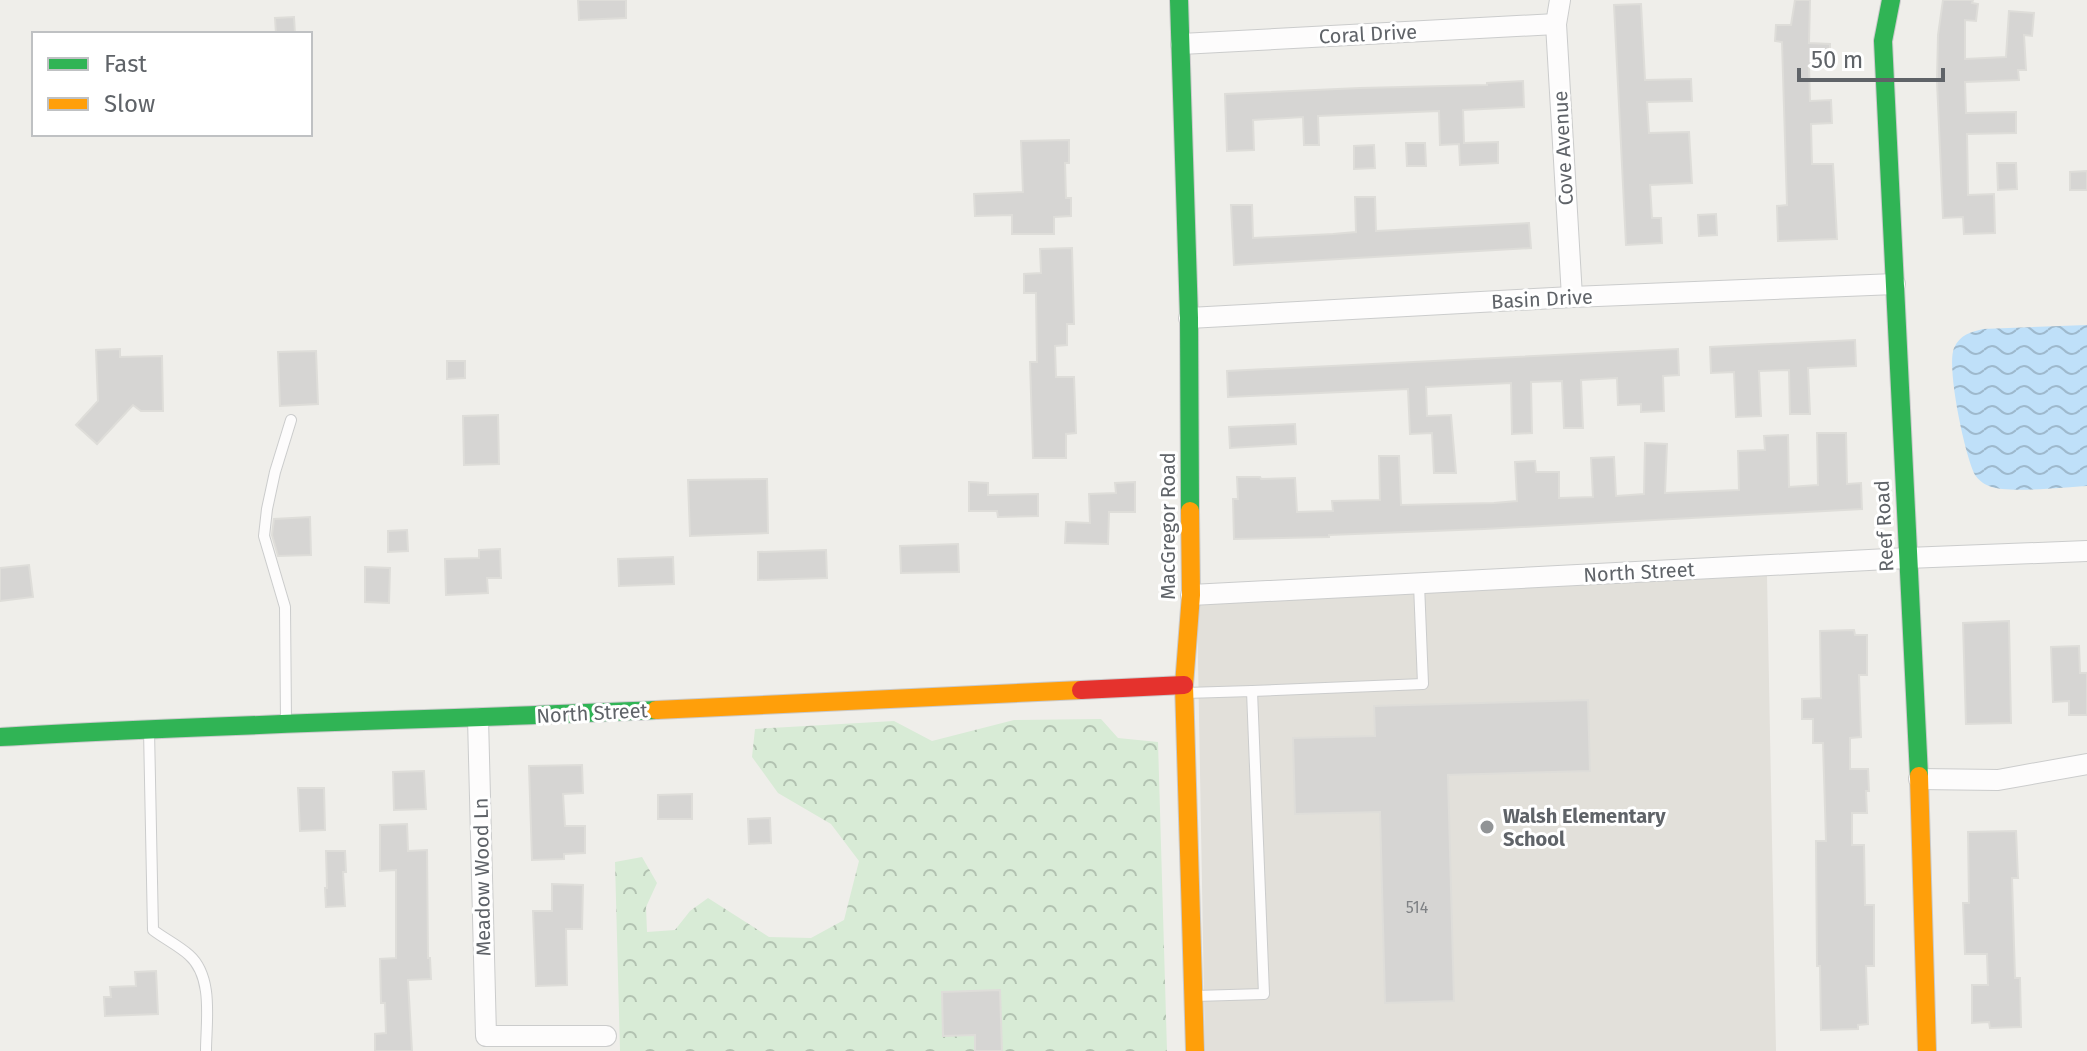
<svg xmlns="http://www.w3.org/2000/svg" width="2087" height="1051" font-family="'Fira Sans',sans-serif">
<style>
.education{fill:#e2e0da}
.forest{fill:url(#forest-crowns)}
.water{fill:url(#water-waves)}
.building{fill:#d6d5d3;stroke:#deddd9;stroke-width:2}
.lines{fill:none;stroke-linecap:round;stroke-linejoin:round}
.lane-casing{stroke:#cbcccc;stroke-width:12}
.street-casing{stroke:#cbcccc;stroke-width:22}
.fast-casing{stroke:#cacacb;stroke-width:20}
.slow-casing{stroke:#cacacb;stroke-width:20}
.jam-casing{stroke:#cacacb;stroke-width:20}
.lane{stroke:#fdfcfc;stroke-width:10}
.street{stroke:#fdfcfc;stroke-width:20}
.fast{stroke:#30b455;stroke-width:18}
.slow{stroke:#ff9f0a;stroke-width:18}
.jam{stroke:#e5322d;stroke-width:18}
.poi-dot{fill:#919496;stroke:#fff;stroke-width:3}
.labels{text-anchor:middle;stroke-width:6;stroke-linejoin:round;paint-order:stroke}
.number-label{font-size:16px;fill:#7e8184}
.street-label{font-size:20px;fill:#5f6368;stroke:#fff}
.poi-label{font-size:20px;font-weight:bold;fill:#5f6368;stroke:#fff;text-anchor:start}
</style>
<defs>
<pattern id="forest-crowns" width="20" height="18" patternUnits="userSpaceOnUse" patternTransform="scale(2)"><rect width="20" height="18" fill="#d8ebd6"/><path d="M2 6a3 3 0 1 1 6 0M12 15a3 3 0 1 1 6 0" fill="none" stroke="#b2c2b1"/></pattern>
<pattern id="water-waves" width="16" height="10" patternUnits="userSpaceOnUse" patternTransform="scale(2)"><rect width="16" height="10" fill="#bfe0f9"/><path d="M0 5q4-4 8 0t8 0" fill="none" stroke="#9eb9cd"/></pattern>
</defs>
<rect width="100%" height="100%" fill="#efeeea"/>
<polygon class="education" points="1767,576 1776,1051 1205,1051 1197,603"/>
<polygon class="forest" points="1101,719 1118,738 1158,742 1167,1051 620,1051 615,862 642,857 657,883 646,907 647,932 675,930 690,911 708,898 769,937 811,938 844,920 859,861 831,824 778,793 752,757 755,729 894,721 932,741 1014,720"/>
<path class="water" d="M 2087,325 L 2087,486 C 2064,487 2008,494 1989,486 C 1983,484 1978,479 1975,475 C 1965,456 1946,367 1954,348 C 1960,335 1970,332 1983,329 Z"/>
<g class="building">
<polygon points="578,0 626,0 626,18 579,20"/>
<polygon points="1795,0 1810,0 1809,43 1830,44 1830,65 1809,65 1810,101 1831,100 1832,123 1811,124 1812,164 1833,164 1837,239 1778,241 1777,206 1787,205 1782,42 1775,41 1776,25 1791,25"/>
<polygon points="1943,0 1973,0 1972,3 1978,4 1976,21 1965,20 1965,59 2006,57 2009,11 2034,13 2032,36 2024,35 2026,70 2018,70 2019,80 1965,82 1966,113 2016,112 2016,133 1967,134 1968,195 1994,194 1995,233 1964,234 1963,217 1943,218 1937,81 1938,35"/>
<polygon points="1641,4 1645,80 1691,79 1692,101 1647,102 1649,133 1689,132 1692,183 1650,185 1652,218 1661,218 1662,243 1626,245 1614,5"/>
<polygon points="294,17 295,34 276,34 275,18"/>
<polygon points="1523,81 1524,107 1463,110 1464,143 1498,142 1498,163 1460,165 1459,144 1440,145 1439,111 1318,116 1319,145 1304,145 1303,117 1253,120 1254,150 1227,151 1225,94 1360,88 1487,85 1487,83"/>
<polygon points="1069,140 1069,163 1065,163 1066,198 1071,198 1071,216 1054,217 1054,234 1012,234 1012,215 975,216 974,194 1023,192 1021,141"/>
<polygon points="1406,143 1425,143 1426,166 1407,166"/>
<polygon points="1374,145 1375,168 1354,169 1354,146"/>
<polygon points="1997,163 2016,163 2017,189 1998,190"/>
<polygon points="2087,171 2087,190 2070,190 2070,172"/>
<polygon points="1355,197 1375,197 1376,231 1529,223 1531,248 1234,265 1231,205 1252,205 1253,238 1333,234 1356,232"/>
<polygon points="1716,214 1717,235 1699,236 1698,215"/>
<polygon points="1072,248 1074,324 1067,324 1067,345 1055,346 1056,377 1074,377 1076,433 1066,434 1066,458 1033,458 1030,362 1037,362 1036,293 1024,293 1024,274 1041,273 1040,249"/>
<polygon points="1855,340 1856,366 1808,368 1810,414 1790,414 1789,370 1759,371 1761,416 1736,417 1734,372 1711,373 1710,347"/>
<polygon points="120,349 120,357 162,356 163,411 141,411 133,405 97,444 76,425 98,401 96,350"/>
<polygon points="1678,349 1679,375 1663,376 1664,411 1641,412 1641,404 1618,405 1617,378 1581,380 1583,428 1564,428 1562,381 1531,382 1532,433 1512,434 1511,383 1426,387 1427,416 1451,415 1456,473 1434,473 1432,433 1410,434 1408,389 1228,397 1227,371"/>
<polygon points="316,351 318,404 280,406 278,352"/>
<polygon points="447,361 465,361 465,378 447,379"/>
<polygon points="498,415 499,464 464,465 463,416"/>
<polygon points="1295,424 1296,444 1230,448 1229,427"/>
<polygon points="1817,433 1846,433 1847,484 1861,483 1862,509 1484,529 1329,535 1329,537 1234,539 1233,499 1238,499 1237,477 1260,477 1261,479 1295,478 1297,512 1333,511 1332,501 1380,500 1379,456 1399,456 1401,505 1494,503 1517,501 1515,462 1535,461 1536,472 1559,472 1559,498 1593,497 1591,458 1614,457 1616,496 1644,494 1645,443 1667,444 1665,493 1739,490 1738,451 1765,450 1764,436 1788,435 1789,487 1818,485"/>
<polygon points="767,479 768,533 690,536 688,480"/>
<polygon points="969,482 988,483 988,495 1038,494 1038,516 998,517 997,511 969,511"/>
<polygon points="1135,482 1135,512 1109,512 1108,544 1065,543 1066,522 1090,523 1089,494 1116,493 1115,483"/>
<polygon points="310,517 311,555 278,556 272,535 274,519"/>
<polygon points="407,530 408,551 388,552 388,531"/>
<polygon points="958,544 959,572 901,573 900,546"/>
<polygon points="500,549 501,578 487,578 488,593 446,595 445,559 479,558 479,550"/>
<polygon points="826,550 827,578 758,580 758,552"/>
<polygon points="673,557 674,584 619,586 618,559"/>
<polygon points="29,565 33,597 0,601 0,568"/>
<polygon points="365,567 390,568 389,603 365,602"/>
<polygon points="2009,621 2011,723 1966,724 1963,623"/>
<polygon points="1854,630 1855,635 1867,635 1867,675 1859,675 1861,737 1850,738 1850,769 1868,769 1869,791 1866,791 1867,813 1852,813 1852,845 1864,845 1865,905 1874,905 1874,966 1866,966 1868,1024 1858,1025 1858,1029 1821,1030 1820,966 1817,966 1816,841 1826,841 1823,743 1813,743 1813,719 1802,719 1802,699 1821,698 1820,631"/>
<polygon points="2079,646 2080,673 2087,673 2087,715 2069,715 2069,701 2053,702 2051,647"/>
<polygon points="1588,700 1590,771 1448,775 1454,1001 1385,1003 1380,812 1295,814 1293,738 1375,736 1374,706"/>
<polygon points="582,765 583,793 563,794 565,826 585,826 585,853 564,854 564,859 532,860 529,766"/>
<polygon points="424,771 426,809 394,810 393,772"/>
<polygon points="298,788 324,788 325,830 300,831"/>
<polygon points="692,794 692,819 658,819 658,795"/>
<polygon points="770,818 771,843 749,844 748,819"/>
<polygon points="407,824 408,851 427,850 428,958 430,958 431,979 408,980 412,1051 375,1051 375,1034 386,1033 385,1003 381,1003 380,959 396,958 396,870 380,871 380,825"/>
<polygon points="2016,831 2018,878 2012,878 2015,978 2020,978 2021,1027 1990,1028 1989,1022 1972,1023 1972,985 1988,985 1987,954 1965,954 1963,903 1969,903 1968,832"/>
<polygon points="326,851 345,851 346,872 343,872 345,906 326,907 325,888 327,888"/>
<polygon points="552,884 583,885 582,929 566,929 567,985 536,986 533,911 552,911"/>
<polygon points="156,971 158,1014 105,1016 104,997 111,997 110,987 136,986 135,972"/>
<polygon points="1000,990 1002,1051 975,1051 975,1035 943,1036 942,992"/>
</g>
<g class="lines">
<defs>
<g id="lane">
<polyline points="1252,691 1423,684 1419,584"/>
<polyline points="1185,693 1252,691 1264,994 1195,996"/>
<polyline points="286,722 285,607 264,536 267,509 275,472 291,420"/>
<path d="M 149,730 L 153,930 C 165,939 179,946 189,955 C 214,977 206,1022 206,1051"/>
</g>
<g id="street">
<polyline points="1560,0 1556,24 1572,297"/>
<polyline points="1181,44 1556,24"/>
<polyline points="1189,318 1572,297 1895,284"/>
<polyline points="1191,595 1907,558 2087,551"/>
<polyline points="478,718 486,1036 606,1036"/>
<polyline points="1919,779 1998,780 2087,764"/>
</g>
<g id="fast">
<polyline points="1179,0 1189,318 1190,511"/>
<polyline points="1891,0 1883,41 1919,776"/>
<path d="M 0,737 C 219,724 438,720 656,710"/>
</g>
<g id="slow">
<polyline points="1190,511 1191,595 1184,685 1195,1051"/>
<polyline points="656,710 1081,690"/>
<polyline points="1919,776 1927,1051"/>
</g>
<polyline id="jam" points="1081,690 1184,685"/>
</defs>
<use href="#lane" class="lane-casing"/>
<use href="#street" class="street-casing"/>
<use href="#fast" class="fast-casing"/>
<use href="#slow" class="slow-casing"/>
<use href="#jam" class="jam-casing"/>
<use href="#lane" class="lane"/>
<use href="#street" class="street"/>
<use href="#fast" class="fast"/>
<use href="#slow" class="slow"/>
<use href="#jam" class="jam"/>
</g>
<circle class="poi-dot" cx="1487" cy="827" r="8"/>
<g class="labels">
<g class="number-label">
<text x="1417" y="913">514</text>
</g>
<g class="street-label">
<text transform="translate(1368 34) rotate(-3)" y="7">Coral Drive</text>
<text transform="translate(1563 148) rotate(-93)" y="7">Cove Avenue</text>
<text transform="translate(1542 299) rotate(-3)" y="7">Basin Drive</text>
<text transform="translate(1168 526) rotate(-90)" y="7">MacGregor Road</text>
<text transform="translate(1884 526) rotate(-93)" y="7">Reef Road</text>
<text transform="translate(1639 572) rotate(-3)" y="7">North Street</text>
<text transform="translate(592 713) rotate(-3)" y="7">North Street</text>
<text transform="translate(482 877) rotate(-91)" y="7">Meadow Wood Ln</text>
</g>
<g class="poi-label">
<text x="1503" y="823">Walsh Elementary<tspan x="1503" dy="23">School</tspan></text>
</g>
</g>
<rect x="32" y="32" width="280" height="104" fill="#ffffff" stroke="#bfc1c3" stroke-width="2"/>
<rect x="48" y="58" width="40" height="12" fill="#30b455" stroke="#bfc1c3" stroke-width="2"/>
<text x="104" y="72" font-size="24" fill="#5f6368">Fast</text>
<rect x="48" y="98" width="40" height="12" fill="#ff9f0a" stroke="#bfc1c3" stroke-width="2"/>
<text x="104" y="112" font-size="24" fill="#5f6368">Slow</text>
<path d="M1799 68v12h144v-12" fill="none" stroke="#5f6368" stroke-width="4"/>
<text x="1811" y="68" font-size="24" fill="#5f6368" stroke="#ffffff" stroke-width="6" paint-order="stroke">50 m</text>
</svg>
